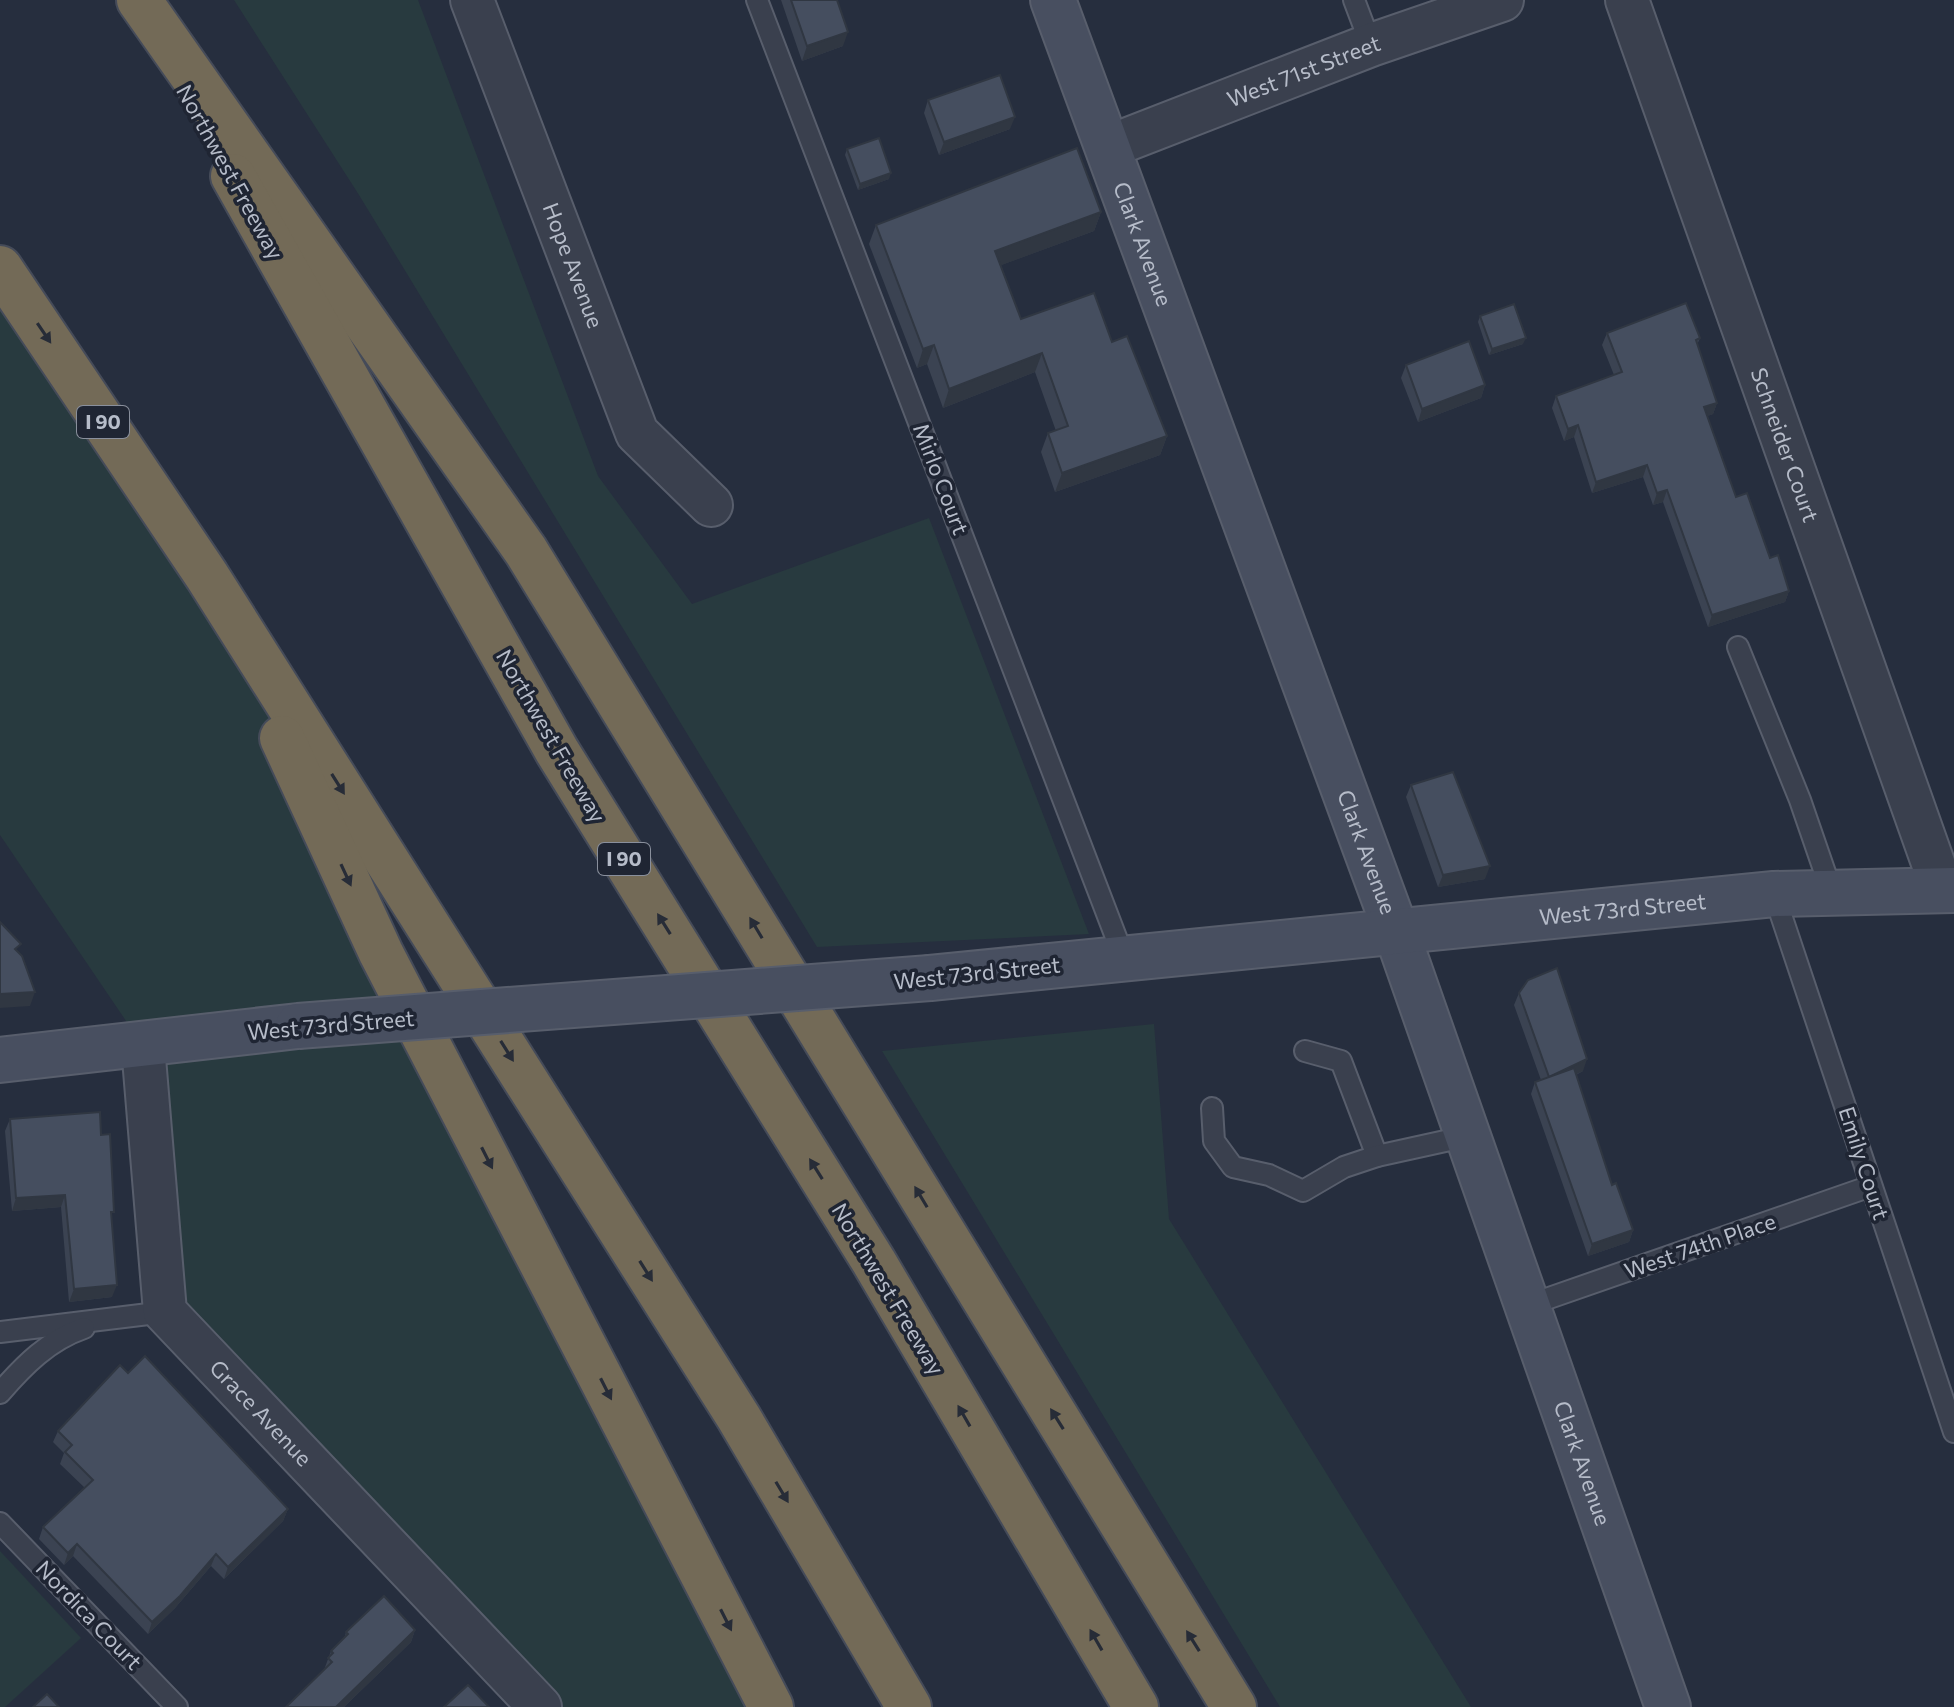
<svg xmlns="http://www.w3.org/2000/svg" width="1954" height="1707" font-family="Commissioner,sans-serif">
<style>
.green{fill:#283a3f}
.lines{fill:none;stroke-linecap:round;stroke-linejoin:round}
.lane-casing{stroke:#585e6c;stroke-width:24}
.street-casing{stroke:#585e6c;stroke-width:46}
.secondary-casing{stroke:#585e6c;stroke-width:48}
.highway-casing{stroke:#454b59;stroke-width:48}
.lane{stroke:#3a404e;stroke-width:20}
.street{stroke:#3a404e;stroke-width:42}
.secondary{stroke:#484f60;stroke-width:44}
.highway{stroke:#736a57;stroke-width:44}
.secondary-bridge-casing{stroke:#585e6c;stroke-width:48;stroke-linecap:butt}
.secondary-bridge{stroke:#484f60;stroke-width:44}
.wall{fill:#3b4352}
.shaded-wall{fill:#303742}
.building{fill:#454e5f;stroke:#303742;stroke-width:2}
.oneway{fill:#272c37}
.labels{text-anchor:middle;stroke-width:7;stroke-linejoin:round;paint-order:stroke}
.shield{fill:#1f2533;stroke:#898f9c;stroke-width:2}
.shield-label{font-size:20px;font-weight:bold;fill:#b6bcc9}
.street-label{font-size:22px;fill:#b6bcc9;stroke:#1f2533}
</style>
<rect width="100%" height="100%" fill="#262e3e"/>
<g class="green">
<polygon points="234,0 418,0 598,476 692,604 929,518 1089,934 817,947 359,195"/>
<polygon points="0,268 207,576 771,1707 540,1707 165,1312 143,1046 0,835"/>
<polygon points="1154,1024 1169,1219 1471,1707 1280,1707 882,1051"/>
<polygon points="0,1551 81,1638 5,1707 0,1707"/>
</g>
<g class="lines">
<defs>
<g id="lane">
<polyline points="757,0 1124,958"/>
<polyline points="1354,0 1371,45"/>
<polyline points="1738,647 1800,800 1832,893"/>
<polyline points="1774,894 1954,1432"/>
<polyline points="1305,1051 1341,1061 1377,1156"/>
<polyline points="1212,1108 1214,1141 1233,1167 1269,1175 1303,1191 1344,1167 1377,1156 1468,1136"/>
<polyline points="1529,1305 1871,1186"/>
<polyline points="0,1332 165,1312"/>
<path d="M 0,1393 C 24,1365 49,1340 84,1328"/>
<polyline points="0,1523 177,1707"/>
</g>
<g id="street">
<path id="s1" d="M 472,0 L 637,433 L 711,505"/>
<path id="s2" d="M 1627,0 L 1943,891"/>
<path id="s3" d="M 1108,147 L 1371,45 L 1502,0"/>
<path id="s4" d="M 143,1046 L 165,1312 L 540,1707"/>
</g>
<g id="secondary">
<path id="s5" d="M 1053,0 L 1396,931 L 1668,1707"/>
<path id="s6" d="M 930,978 L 1774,894 L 1954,890"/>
<polyline points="0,1060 298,1026"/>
</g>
<g id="highway">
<polyline points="139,0 526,551 1234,1707"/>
<polyline points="233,176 557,751 874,1262 1136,1707"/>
<polyline points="0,268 207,576 739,1418 909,1707"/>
<polyline points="282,738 381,953 771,1707"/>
</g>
</defs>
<use href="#lane" class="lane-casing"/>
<use href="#street" class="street-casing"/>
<use href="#secondary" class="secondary-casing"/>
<use href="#highway" class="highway-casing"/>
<use href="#lane" class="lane"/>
<use href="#street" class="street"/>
<use href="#secondary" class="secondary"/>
<use href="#highway" class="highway"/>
<defs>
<polyline id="secondary-bridge" points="298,1026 930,978"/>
</defs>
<use href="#secondary-bridge" class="secondary-bridge-casing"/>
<use href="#secondary-bridge" class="secondary-bridge"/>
</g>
<g class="wall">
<polygon points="781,0 837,0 843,46 802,61"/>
<polygon points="928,100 1010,129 939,155 924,113"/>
<polygon points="847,149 889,179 858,190 845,155"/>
<polygon points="1101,212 1094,231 1001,265 1021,319 1112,342 1167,436 1160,455 1055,492 1041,452 1048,433 1056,431 1035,372 943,408 927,364 917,368 869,244 876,225"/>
<polygon points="1480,316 1523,344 1489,355 1478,322"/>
<polygon points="1607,333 1700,338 1697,345 1717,403 1713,414 1707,416 1736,497 1789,591 1785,602 1708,627 1663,502 1653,505 1643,477 1592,493 1574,437 1564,441 1552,408 1556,396 1614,375 1602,345"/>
<polygon points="1406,365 1485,385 1481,398 1418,422 1401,378"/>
<polygon points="1411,785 1485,879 1438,887 1406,797"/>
<polygon points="1519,993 1583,1071 1576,1075 1612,1185 1633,1230 1629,1242 1588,1256 1531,1094 1535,1082 1541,1080 1514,1005"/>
<polygon points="10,1119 101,1135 111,1220 112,1297 69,1302 61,1207 12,1211 5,1131"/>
<polygon points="128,1373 288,1509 283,1521 224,1579 211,1566 175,1608 148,1634 73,1556 64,1565 39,1539 43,1527 85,1488 60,1464 64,1453 53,1442 58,1431"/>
<polygon points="415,1630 411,1642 344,1707 286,1707 324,1670 331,1651 344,1639 346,1632"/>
</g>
<g class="shaded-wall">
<polygon points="848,32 843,46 802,61 807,46"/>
<polygon points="1015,117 1010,129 939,155 944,142"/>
<polygon points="891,173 889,179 858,190 860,184"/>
<polygon points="1101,212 1094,231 988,270 995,251"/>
<polygon points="1526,338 1523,344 1489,355 1492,349"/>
<polygon points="934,345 927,364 917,368 923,349"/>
<polygon points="1042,353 1035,372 943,408 949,389"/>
<polygon points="1485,385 1481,398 1418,422 1422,409"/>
<polygon points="1717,403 1713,414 1700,419 1704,407"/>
<polygon points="1578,425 1574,437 1564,441 1568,429"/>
<polygon points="1167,436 1160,455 1055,492 1062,473"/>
<polygon points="1647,465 1643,477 1592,493 1596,482"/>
<polygon points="1667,490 1663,502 1653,505 1657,493"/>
<polygon points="1789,591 1785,602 1708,627 1712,615"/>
<polygon points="1490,866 1485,879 1438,887 1443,875"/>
<polygon points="35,992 30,1006 0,1008 0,994"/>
<polygon points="1587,1059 1583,1071 1544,1090 1549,1077"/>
<polygon points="65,1195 61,1207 12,1211 16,1198"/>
<polygon points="1633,1230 1629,1242 1588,1256 1592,1244"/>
<polygon points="117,1285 112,1297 69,1302 74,1289"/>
<polygon points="288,1509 283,1521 224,1579 228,1567"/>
<polygon points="77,1544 73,1556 64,1565 68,1553"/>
<polygon points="216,1554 211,1566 175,1608 148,1634 152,1622"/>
<polygon points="415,1630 411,1642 344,1707 336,1707"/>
</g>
<g class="building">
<polygon points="791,0 837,0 848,32 807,46"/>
<polygon points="1000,75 1015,117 944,142 928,100"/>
<polygon points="879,138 891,173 860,184 847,149"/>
<polygon points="1077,148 1101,212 995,251 1021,319 1094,293 1112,342 1127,336 1167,436 1062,473 1048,433 1068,426 1042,353 949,389 934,345 923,349 876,225"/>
<polygon points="1686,303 1700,338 1696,340 1717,403 1704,407 1736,497 1747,493 1770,558 1778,555 1789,591 1712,615 1667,490 1657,493 1647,465 1596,482 1578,425 1568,429 1556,396 1622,372 1607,333"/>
<polygon points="1514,304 1526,338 1492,349 1480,316"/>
<polygon points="1469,341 1485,385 1422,409 1406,365"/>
<polygon points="1453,772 1490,866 1443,875 1411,785"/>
<polygon points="0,922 21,944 15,949 22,956 35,992 0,994"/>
<polygon points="1557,968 1587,1059 1549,1077 1519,993 1528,980"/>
<polygon points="1574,1068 1612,1185 1616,1183 1633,1230 1592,1244 1535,1082"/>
<polygon points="100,1112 101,1135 110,1134 114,1212 111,1212 117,1285 74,1289 65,1195 16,1198 10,1119"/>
<polygon points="145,1356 288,1509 228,1567 216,1554 180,1596 152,1622 77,1544 68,1553 43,1527 93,1480 65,1452 72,1445 58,1431 120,1365 128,1373"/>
<polygon points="384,1596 415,1630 336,1707 286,1707 332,1662 328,1658 333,1653 331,1651 348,1634 346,1632"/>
<polygon points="468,1685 489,1707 444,1707"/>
<polygon points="47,1694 59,1707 33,1707"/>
</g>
<defs><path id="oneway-solid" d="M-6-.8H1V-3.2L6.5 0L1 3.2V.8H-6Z" transform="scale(2)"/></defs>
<g class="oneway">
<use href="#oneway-solid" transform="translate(44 333) rotate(56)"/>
<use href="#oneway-solid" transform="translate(338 784) rotate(58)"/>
<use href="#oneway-solid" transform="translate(346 875) rotate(65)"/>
<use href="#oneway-solid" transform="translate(664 924) rotate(-122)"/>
<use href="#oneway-solid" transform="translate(756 928) rotate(-121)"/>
<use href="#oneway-solid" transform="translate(507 1051) rotate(58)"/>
<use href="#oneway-solid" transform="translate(487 1158) rotate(63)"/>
<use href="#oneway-solid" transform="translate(816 1169) rotate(-122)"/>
<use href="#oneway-solid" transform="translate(921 1197) rotate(-121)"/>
<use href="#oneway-solid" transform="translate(646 1271) rotate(58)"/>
<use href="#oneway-solid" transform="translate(606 1389) rotate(63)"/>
<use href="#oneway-solid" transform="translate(964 1416) rotate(-120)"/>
<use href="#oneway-solid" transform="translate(1057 1419) rotate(-122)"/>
<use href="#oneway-solid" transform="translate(782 1492) rotate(59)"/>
<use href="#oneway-solid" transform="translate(726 1620) rotate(63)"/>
<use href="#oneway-solid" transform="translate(1096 1640) rotate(-120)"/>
<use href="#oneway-solid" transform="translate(1193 1641) rotate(-122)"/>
</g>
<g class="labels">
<g class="shield">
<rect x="77" y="406" width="52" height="32" rx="6"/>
<rect x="598" y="843" width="52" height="32" rx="6"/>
</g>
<g class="shield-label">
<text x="103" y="429">I 90</text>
<text x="624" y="866">I 90</text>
</g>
<g class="street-label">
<text dy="8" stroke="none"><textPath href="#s3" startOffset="210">West 71st Street</textPath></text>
<text transform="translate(230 172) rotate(61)" y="8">Northwest Freeway</text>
<text dy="8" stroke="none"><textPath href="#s5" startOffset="260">Clark Avenue</textPath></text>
<text dy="8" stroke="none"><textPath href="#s1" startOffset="284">Hope Avenue</textPath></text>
<text dy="8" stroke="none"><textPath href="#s2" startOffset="472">Schneider Court</textPath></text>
<text transform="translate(941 479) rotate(69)" y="8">Mirlo Court</text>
<text transform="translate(551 736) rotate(60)" y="8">Northwest Freeway</text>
<text dy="8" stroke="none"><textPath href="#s5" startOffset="908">Clark Avenue</textPath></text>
<text dy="8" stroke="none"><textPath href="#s6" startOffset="696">West 73rd Street</textPath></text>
<text transform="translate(977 973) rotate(-6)" y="8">West 73rd Street</text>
<text transform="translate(331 1025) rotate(-5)" y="8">West 73rd Street</text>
<text transform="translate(1864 1163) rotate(72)" y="8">Emily Court</text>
<text transform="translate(1700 1246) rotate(-19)" y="8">West 74th Place</text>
<text transform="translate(888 1289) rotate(59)" y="8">Northwest Freeway</text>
<text dy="8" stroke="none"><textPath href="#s4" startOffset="406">Grace Avenue</textPath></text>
<text dy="8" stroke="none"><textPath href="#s5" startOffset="1556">Clark Avenue</textPath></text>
<text transform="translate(89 1615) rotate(46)" y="8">Nordica Court</text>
</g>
</g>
</svg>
